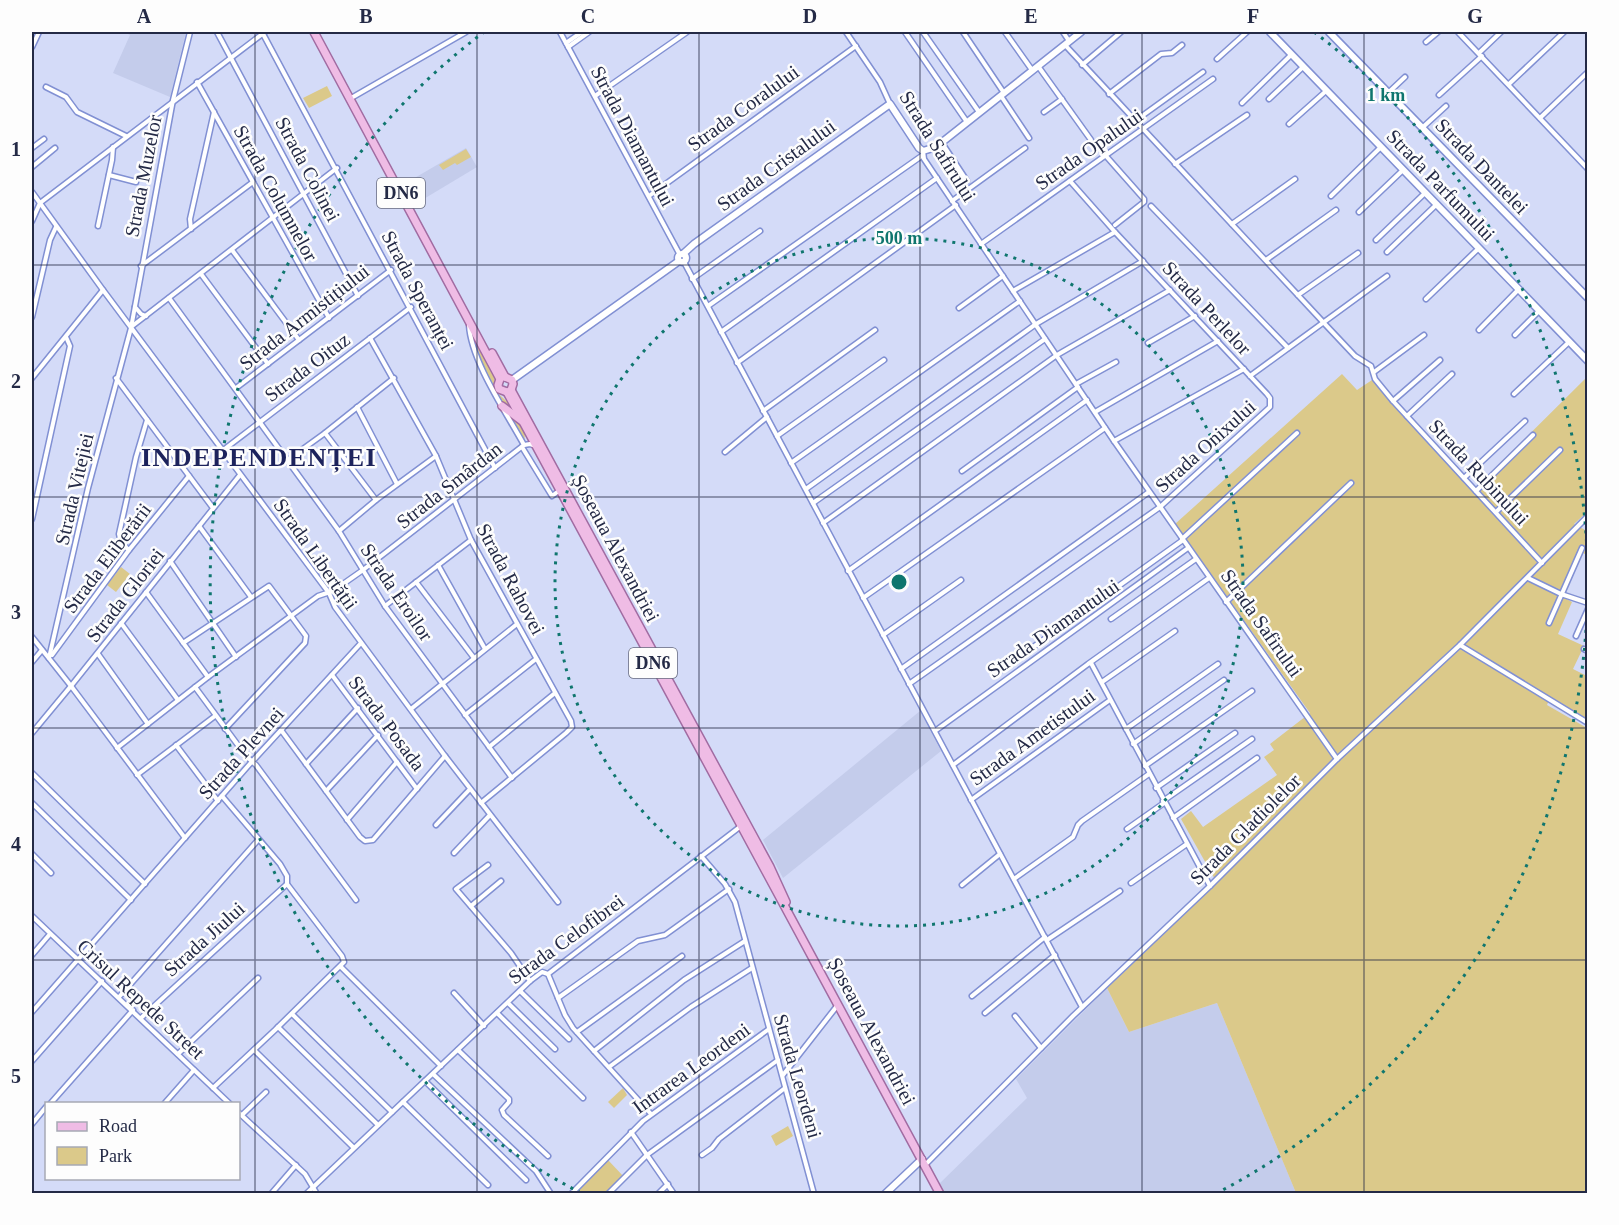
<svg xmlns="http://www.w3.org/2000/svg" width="1619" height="1225" font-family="Georgia,serif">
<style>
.built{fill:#c4cceb}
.green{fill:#dbc98a}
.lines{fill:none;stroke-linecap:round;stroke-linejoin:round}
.street-casing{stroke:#8190d3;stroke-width:7}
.secondary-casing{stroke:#8190d3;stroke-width:9}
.primary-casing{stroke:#a16ca2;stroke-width:10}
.street{stroke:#fff;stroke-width:4}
.secondary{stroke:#fff;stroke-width:6}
.primary{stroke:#efbce5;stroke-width:7}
.grid{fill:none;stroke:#242a46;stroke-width:1.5;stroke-opacity:0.55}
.ring{fill:none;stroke:#0f766e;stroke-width:3;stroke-dasharray:3 6}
.labels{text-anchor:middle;stroke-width:5;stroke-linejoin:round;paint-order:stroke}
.shield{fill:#fdfdfd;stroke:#65697d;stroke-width:1.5}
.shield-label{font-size:18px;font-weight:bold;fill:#242a46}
.street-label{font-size:20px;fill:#242a46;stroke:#fdfdfd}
.district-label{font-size:26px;font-weight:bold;letter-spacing:1.5px;fill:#1d235c;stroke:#fdfdfd}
.centre{fill:#0f766e;stroke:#fdfdfd;stroke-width:3}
.ring-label{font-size:18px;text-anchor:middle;font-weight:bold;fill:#0f766e;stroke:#fdfdfd;stroke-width:5;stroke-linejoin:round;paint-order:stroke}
.neatline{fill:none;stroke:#242a46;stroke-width:2}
.grid-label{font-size:20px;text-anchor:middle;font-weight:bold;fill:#242a46}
</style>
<rect width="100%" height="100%" fill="#d4dbf8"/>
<g class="built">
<polygon points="124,32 186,32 170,97 113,73 130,35"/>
<polygon points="466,148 477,167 417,203 406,183"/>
<polygon points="920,711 941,751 783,878 763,840"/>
<polygon points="1107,988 1129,1032 1217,1003 1296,1193 944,1194 939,1184 1027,1098 1016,1079"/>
</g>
<g class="green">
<polygon points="327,86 332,96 309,108 303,98"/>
<polygon points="466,149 471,157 457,165 455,163 443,170 439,165"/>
<polygon points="476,341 495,375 494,386 480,360"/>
<polygon points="1342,374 1357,390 1372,380 1475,488 1587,377 1587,512 1574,524 1587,531 1587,555 1579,551 1559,595 1572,602 1558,634 1584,646 1573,669 1587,676 1587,720 1550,698 1547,705 1587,728 1587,1193 1296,1193 1217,1003 1129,1032 1107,988 1217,883 1181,819 1191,811 1203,827 1277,775 1264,757 1274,750 1270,744 1310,713 1175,524"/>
<path d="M 497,393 C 509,401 529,427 524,441 Z"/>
<polygon points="121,567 130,574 116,592 107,585"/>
<polygon points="623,1088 627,1095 614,1108 608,1102"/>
<polygon points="788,1126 793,1136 776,1146 771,1136"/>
<polygon points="608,1160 624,1177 607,1193 574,1194"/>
</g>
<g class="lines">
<defs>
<g id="street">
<polyline points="217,32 358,296"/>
<polyline points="262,32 495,468"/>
<polyline points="560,32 680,255"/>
<polyline points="846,32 880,82 890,104"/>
<polyline points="905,32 967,122"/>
<polyline points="923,32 979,112"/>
<polyline points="963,32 1004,93"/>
<polyline points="1005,32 1032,70"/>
<polyline points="1063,32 1069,41"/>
<polyline points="1458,32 1588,169"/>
<polyline points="1426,42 1438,32"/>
<polyline points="566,43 582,32"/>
<polyline points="1065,45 1323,322 1355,356 1371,366 1375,379 1393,401 1542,563"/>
<polyline points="32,47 39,32"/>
<polyline points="568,47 589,32"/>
<polyline points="1479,53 1501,32"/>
<polyline points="1217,59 1247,32"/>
<polyline points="1082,65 1121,32"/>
<polyline points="1038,66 1091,140"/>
<polyline points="197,82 329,318"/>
<polyline points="1509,84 1564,32"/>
<polyline points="46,87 66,97 77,112 126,136"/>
<polyline points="1388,93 1405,77"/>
<polyline points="1109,94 1161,54 1172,53 1182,45"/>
<polyline points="1439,95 1482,56"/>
<polyline points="595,96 687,32"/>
<polyline points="1001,96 1029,138"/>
<polyline points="353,97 466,32"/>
<polyline points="1269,99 1303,67"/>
<polyline points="1242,103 1291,55"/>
<polyline points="1044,112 1062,99"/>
<polyline points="1540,118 1588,72"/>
<polyline points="1135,121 1203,72"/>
<polyline points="1289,124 1326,91"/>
<polyline points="1422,128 1446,106"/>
<polyline points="942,143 967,181"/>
<polyline points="32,148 44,139"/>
<polyline points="923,151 924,159 1114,441 1337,759"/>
<polyline points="1106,156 1144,199 1144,202 1115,225"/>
<polyline points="1175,164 1247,115"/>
<polyline points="32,167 55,148"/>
<polyline points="109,175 136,182"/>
<polyline points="32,192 103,290 329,593 335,607 445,756 558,902"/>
<polyline points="649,196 856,46"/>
<polyline points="1331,196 1381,147"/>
<polyline points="952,201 1025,148"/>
<polyline points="1151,206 1288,348"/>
<polyline points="1359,212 1403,170"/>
<polyline points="32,221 40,203 265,32"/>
<polyline points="1232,224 1295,179"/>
<polyline points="98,226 112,160 113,147"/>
<polyline points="191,229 190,219 214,112"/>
<polyline points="1376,240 1425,193"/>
<polyline points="981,244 1213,79"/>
<polyline points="232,250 299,340"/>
<polyline points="1387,252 1437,204"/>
<polyline points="1266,260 1336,210"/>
<polyline points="684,262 1082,1007"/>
<polyline points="141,266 253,182"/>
<polyline points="201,274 268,364"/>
<polyline points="692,279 760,231"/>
<polyline points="1013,291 1115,232"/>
<polyline points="1298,295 1358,253"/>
<polyline points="169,298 339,531 385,606 512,778"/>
<polyline points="1426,299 1479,248"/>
<polyline points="708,306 923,155"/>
<polyline points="135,307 141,314 146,316"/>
<polyline points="959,308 1003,276"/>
<polyline points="32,317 50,240 56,227"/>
<path d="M 469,325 C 471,361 506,412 524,445"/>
<polyline points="131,327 337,168"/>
<polyline points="1479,330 1518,290"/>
<polyline points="721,332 937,178"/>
<polyline points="1515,335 1539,311"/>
<polyline points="370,338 436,456 471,540 571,721 572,727 566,733 481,803"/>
<polyline points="1148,343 1195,316"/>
<polyline points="737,363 956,205"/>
<polyline points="1374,372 1424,335"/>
<polyline points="1250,376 1387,276"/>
<polyline points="32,378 103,290"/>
<polyline points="116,378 213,508"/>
<polyline points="1076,384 1116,362"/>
<polyline points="236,388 391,270"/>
<polyline points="1514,394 1569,342"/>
<polyline points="1393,401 1440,360"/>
<polyline points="357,407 397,484"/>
<polyline points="763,411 875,330"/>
<polyline points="1095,412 1218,341"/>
<polyline points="1407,416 1452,374"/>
<polyline points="325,433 376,500"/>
<polyline points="777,436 884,360"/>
<polyline points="1114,441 1244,369"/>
<polyline points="522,447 552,496 560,490"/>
<polyline points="222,451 411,307"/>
<polyline points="725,452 767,417"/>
<polyline points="289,459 325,433 394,378"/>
<polyline points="791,463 1020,301"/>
<polyline points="962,471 1078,387"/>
<polyline points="1464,478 1525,421"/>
<polyline points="806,489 1036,324 1143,261"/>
<polyline points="1476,491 1533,435"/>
<polyline points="813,503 1045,339"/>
<polyline points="1496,512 1560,450"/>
<polyline points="32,519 70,346 66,337"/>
<polyline points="823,523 1057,355 1170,290"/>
<polyline points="199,526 251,597"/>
<polyline points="339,531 376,500 436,456"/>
<polyline points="1182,539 1297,433"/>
<polyline points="129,550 121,543 119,534 136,457 147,420"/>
<polyline points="170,561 236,657"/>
<polyline points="438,565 485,649"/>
<polyline points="848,571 1087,400"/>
<polyline points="1528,578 1561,594 1588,603"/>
<polyline points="416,582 474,658"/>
<polyline points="146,592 208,677"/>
<polyline points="863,598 1105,428"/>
<polyline points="1226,602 1351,483"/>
<polyline points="385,606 471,540"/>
<polyline points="1111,619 1196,559"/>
<polyline points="121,623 178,700"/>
<polyline points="1549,623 1582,548"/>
<polyline points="883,635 961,580"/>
<polyline points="1576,636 1588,609"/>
<polyline points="32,637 71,686 185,838"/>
<polyline points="183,643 269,586 306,636 305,643 225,729"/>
<polyline points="1460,645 1588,723"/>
<polyline points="1584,649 1588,651"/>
<polyline points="98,654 148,724"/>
<polyline points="52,655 129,550 189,476"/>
<polyline points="49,658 88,488 131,328 173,100 190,32"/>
<polyline points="32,662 42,650"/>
<polyline points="1091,663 1210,886"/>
<polyline points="901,669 1149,492"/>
<polyline points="1001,670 1183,540"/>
<polyline points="332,675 417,789"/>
<polyline points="1102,682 1175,631"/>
<polyline points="909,684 1160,507 1270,407 1270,398 1267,394 1115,232 1070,181"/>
<polyline points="195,687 246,756 256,765 356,900"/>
<polyline points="411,709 517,624"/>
<polyline points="465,715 536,659"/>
<polyline points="1126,729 1218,664"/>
<polyline points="281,730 360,837 365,841 373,840 445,756"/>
<polyline points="935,731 1188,548"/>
<polyline points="32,733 71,686 240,475"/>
<polyline points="1133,744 1224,680"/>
<polyline points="176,745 218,801"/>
<polyline points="489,747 555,693"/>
<polyline points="117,748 208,677 318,596 333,591 363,570 524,445 530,444 536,446"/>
<polyline points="306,764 358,708"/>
<polyline points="953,765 1088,664 1209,578"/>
<polyline points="1145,766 1252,691"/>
<polyline points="32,773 145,884"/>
<polyline points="137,775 215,716"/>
<polyline points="1156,788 1235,733"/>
<polyline points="326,791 378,735"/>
<polyline points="971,800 1110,700"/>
<polyline points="1163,801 1252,739"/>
<polyline points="32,803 131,900"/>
<polyline points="1173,818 1257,758"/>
<polyline points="347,820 397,762"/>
<polyline points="436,825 470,789"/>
<polyline points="1127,829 1164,803"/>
<polyline points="454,853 490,815"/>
<polyline points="32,854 51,873"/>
<polyline points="701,856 725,884 735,902 814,1194"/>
<polyline points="488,865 456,889 511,953 530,981"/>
<polyline points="1014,879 1073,837 1078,825 1082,821 1149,774"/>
<polyline points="1131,883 1187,844"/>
<polyline points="962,885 1000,854"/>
<polyline points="471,906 501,881"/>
<polyline points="32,916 230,1104"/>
<polyline points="1047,940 1120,891"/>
<polyline points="32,955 50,934"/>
<polyline points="341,967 441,1066"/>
<polyline points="548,974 565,1015 573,1028 651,1114"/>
<polyline points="520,991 569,1039"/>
<polyline points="454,993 484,1026"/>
<polyline points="972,996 1045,937"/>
<polyline points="119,997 258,840"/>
<polyline points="558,998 638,941 665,935 729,889"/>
<polyline points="508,1003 555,1049"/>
<polyline points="32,1012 248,766 361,643"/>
<polyline points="497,1013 583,1098"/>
<polyline points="985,1013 1055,955"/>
<polyline points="292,1014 392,1112"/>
<polyline points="1015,1016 1041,1048"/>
<polyline points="141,1018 287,884"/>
<polyline points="278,1027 378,1125"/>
<polyline points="577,1032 682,956"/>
<polyline points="254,1050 353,1147"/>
<polyline points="458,1050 509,1099 509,1102 502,1110 504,1115 548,1156"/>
<polyline points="594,1051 684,980 745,941"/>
<polyline points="178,1054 258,978"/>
<polyline points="32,1061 102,981"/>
<polyline points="609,1067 691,1007 752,968"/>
<polyline points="433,1074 536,1171 551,1194"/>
<polyline points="783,1075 837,1006"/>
<polyline points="425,1081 526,1180"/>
<polyline points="213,1088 275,1030 344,962 342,956 287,884 287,876 280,864 222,796"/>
<polyline points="403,1102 488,1185"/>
<polyline points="50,1104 133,1010"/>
<polyline points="164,1104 194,1070"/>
<polyline points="238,1112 305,1174 317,1194"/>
<polyline points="242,1115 266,1092"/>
<polyline points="32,1124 46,1107"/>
<polyline points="631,1132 674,1194"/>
<polyline points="702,1155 712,1148 719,1139 785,1088"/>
<polyline points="925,1165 1073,1016 1210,886 1337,759 1460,645 1588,516"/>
<polyline points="271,1194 296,1165"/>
<polyline points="306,1194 530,981 542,972 548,974 741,826"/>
<polyline points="571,1194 643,1121 769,1029"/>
<polyline points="608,1194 647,1155 778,1060"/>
<polyline points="658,1194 668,1184"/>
</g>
<g id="secondary">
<polyline points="1270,32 1588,361"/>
<polyline points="1329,32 1588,298"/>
<circle cx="682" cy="258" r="4"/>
<polyline points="683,254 694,244 890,104 919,148 923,151 936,147 1081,32"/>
<polyline points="512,380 679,261"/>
<polyline points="885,1194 922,1159"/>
</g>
<g id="primary">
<polyline points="314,32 500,379"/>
<polyline points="492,353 505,377"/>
<polyline points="505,377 512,380 513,384 511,390"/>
<polyline points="500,379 498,385 499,389 507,392"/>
<polyline points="511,390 770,867 786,902"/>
<polyline points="507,392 940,1194"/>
<polyline points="502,406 522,421"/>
</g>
</defs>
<use href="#street" class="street-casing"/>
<use href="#secondary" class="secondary-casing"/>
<use href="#primary" class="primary-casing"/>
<use href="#street" class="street"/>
<use href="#secondary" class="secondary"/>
<use href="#primary" class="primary"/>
</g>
<path class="grid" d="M 255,32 L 255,1194M 477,32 L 477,1194M 699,32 L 699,1194M 920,32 L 920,1194M 1142,32 L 1142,1194M 1364,32 L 1364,1194M 32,265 L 1588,265M 32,497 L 1588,497M 32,728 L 1588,728M 32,960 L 1588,960"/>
<g class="ring">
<circle cx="899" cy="582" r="344"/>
<path d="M1587 612A689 689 0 0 1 1217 1193M581 1193A689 689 0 0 1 484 32M1314 32A689 689 0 0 1 1587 552"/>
</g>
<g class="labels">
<g class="shield">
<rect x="377" y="178" width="48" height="30" rx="4.5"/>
<rect x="629" y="648" width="48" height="30" rx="4.5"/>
</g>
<g class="shield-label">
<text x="401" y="199">DN6</text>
<text x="653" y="669">DN6</text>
</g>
<g class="street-label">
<text transform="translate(743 108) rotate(-36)" y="7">Strada Coralului</text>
<text transform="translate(633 136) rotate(62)" y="7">Strada Diamantului</text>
<text transform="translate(938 146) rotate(58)" y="7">Strada Safirului</text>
<text transform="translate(1089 149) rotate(-35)" y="7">Strada Opalului</text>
<text transform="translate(776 165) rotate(-36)" y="7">Strada Cristalului</text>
<text transform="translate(1482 166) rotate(46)" y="7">Strada Dantelei</text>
<text transform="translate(308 169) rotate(62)" y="7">Strada Colinei</text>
<text transform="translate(143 176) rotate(-79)" y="7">Strada Muzelor</text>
<text transform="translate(1441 185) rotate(46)" y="7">Strada Parfumului</text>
<text transform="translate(276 193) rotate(61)" y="7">Strada Columnelor</text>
<text transform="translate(418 290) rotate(62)" y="7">Strada Speranței</text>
<text transform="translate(1207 308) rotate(47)" y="7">Strada Perlelor</text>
<text transform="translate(304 317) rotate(-38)" y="7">Strada Armistițiului</text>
<text transform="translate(307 367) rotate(-37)" y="7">Strada Oituz</text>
<text transform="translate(1205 446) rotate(-42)" y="7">Strada Onixului</text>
<text transform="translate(1479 472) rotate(47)" y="7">Strada Rubinului</text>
<text transform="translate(449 485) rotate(-38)" y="7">Strada Smârdan</text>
<text transform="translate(74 489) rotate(-77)" y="7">Strada Vitejiei</text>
<text transform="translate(616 548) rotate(62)" y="7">Șoseaua Alexandriei</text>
<text transform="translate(316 554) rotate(55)" y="7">Strada Libertății</text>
<text transform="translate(107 558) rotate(-53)" y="7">Strada Eliberării</text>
<text transform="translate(511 579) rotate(62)" y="7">Strada Rahovei</text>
<text transform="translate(397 592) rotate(56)" y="7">Strada Eroilor</text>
<text transform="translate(125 595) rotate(-52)" y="7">Strada Gloriei</text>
<text transform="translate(1262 623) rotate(55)" y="7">Strada Safirului</text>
<text transform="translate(1053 628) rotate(-35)" y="7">Strada Diamantului</text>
<text transform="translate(387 723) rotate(53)" y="7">Strada Posada</text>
<text transform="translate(1032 737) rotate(-36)" y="7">Strada Ametistului</text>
<text transform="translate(241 753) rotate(-48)" y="7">Strada Plevnei</text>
<text transform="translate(1245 829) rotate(-45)" y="7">Strada Gladiolelor</text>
<text transform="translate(204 939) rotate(-42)" y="7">Strada Jiului</text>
<text transform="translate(566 939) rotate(-36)" y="7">Strada Celofibrei</text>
<text transform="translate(141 999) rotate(43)" y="7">Crisul Repede Street</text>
<text transform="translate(872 1031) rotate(62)" y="7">Șoseaua Alexandriei</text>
<text transform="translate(691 1068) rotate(-36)" y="7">Intrarea Leordeni</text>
<text transform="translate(798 1076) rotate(74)" y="7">Strada Leordeni</text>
</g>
<g class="district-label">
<text x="259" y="466">INDEPENDENȚEI</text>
</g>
</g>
<circle cx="899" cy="582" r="9" class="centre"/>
<g class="ring-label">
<text x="1386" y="101">1 km</text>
<text x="899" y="244">500 m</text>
</g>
<rect width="1619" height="1225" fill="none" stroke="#fdfdfd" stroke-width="66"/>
<rect x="45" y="1102" width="195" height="78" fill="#fdfdfd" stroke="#a6a9b4" stroke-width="1.5"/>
<rect x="57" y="1122" width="30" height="9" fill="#efbce5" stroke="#a6a9b4" stroke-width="1.5"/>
<text x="99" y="1132" font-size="18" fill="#242a46">Road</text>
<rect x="57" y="1147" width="30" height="18" fill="#dbc98a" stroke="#a6a9b4" stroke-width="1.5"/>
<text x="99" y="1162" font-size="18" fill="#242a46">Park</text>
<rect x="33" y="33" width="1553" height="1159" class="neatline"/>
<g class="grid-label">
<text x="144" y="23">A</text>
<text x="366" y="23">B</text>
<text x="588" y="23">C</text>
<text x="810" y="23">D</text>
<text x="1031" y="23">E</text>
<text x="1253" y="23">F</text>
<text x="1475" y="23">G</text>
<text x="16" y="156">1</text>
<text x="16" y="388">2</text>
<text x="16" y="619">3</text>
<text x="16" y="851">4</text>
<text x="16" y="1083">5</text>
</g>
</svg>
